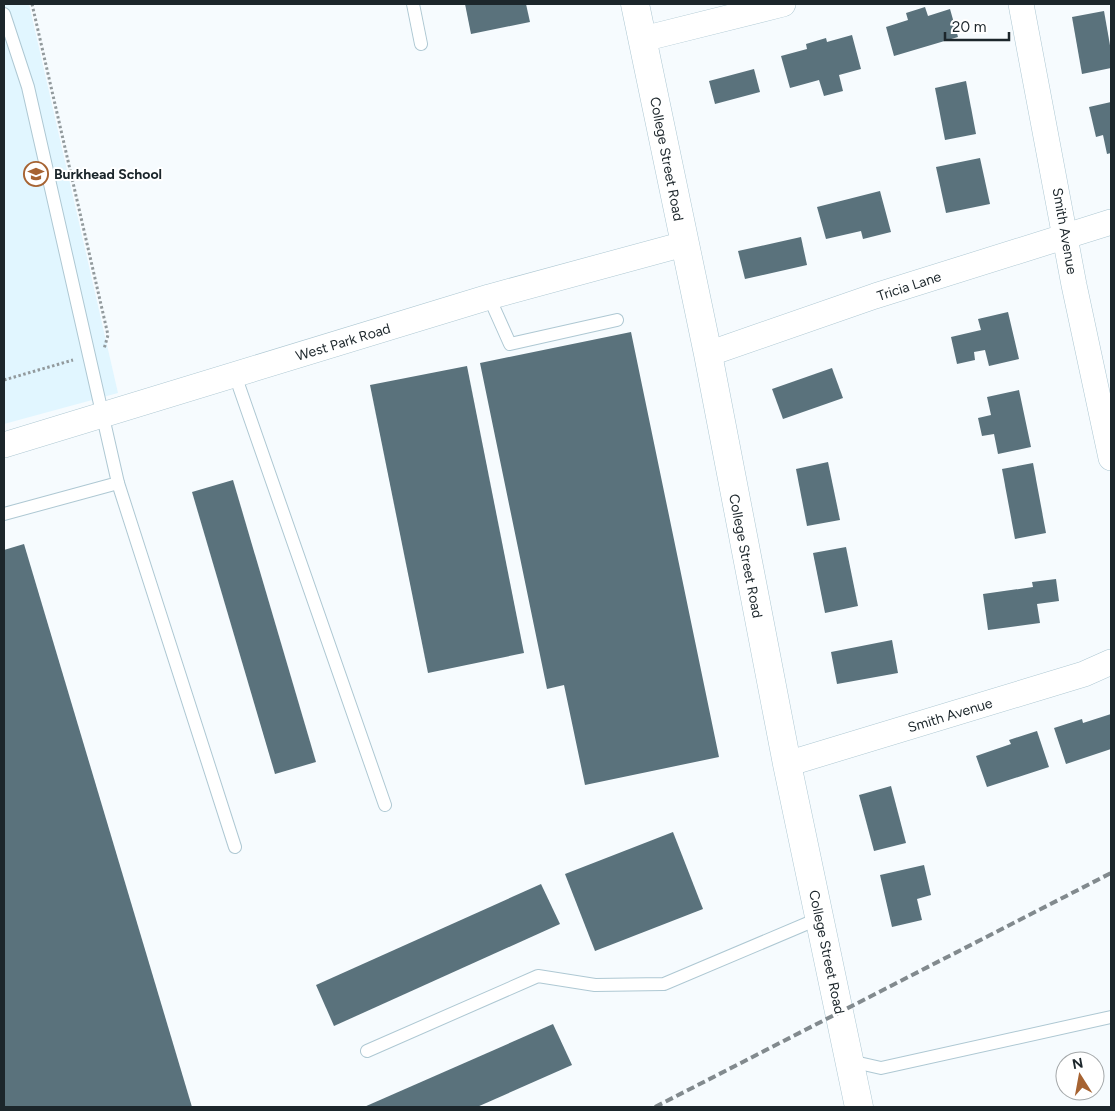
<svg xmlns="http://www.w3.org/2000/svg" width="1115" height="1111" font-family="Figtree,sans-serif">
<style>
.built{fill:#e1f6ff}
.building{fill:#5a727c}
.lines{fill:none;stroke-linecap:round;stroke-linejoin:round}
.lane-casing{stroke:#aec8d3;stroke-width:14}
.street-casing{stroke:#aec8d3;stroke-width:26}
.secondary-casing{stroke:#aec8d3;stroke-width:29}
.path{stroke:#929a9d;stroke-width:3;stroke-dasharray:2.5 2.5;stroke-linecap:butt}
.lane{stroke:#fff;stroke-width:12}
.street{stroke:#fff;stroke-width:25}
.secondary{stroke:#fff;stroke-width:28}
.rail{stroke:#828a8e;stroke-width:4;stroke-dasharray:8 4;stroke-linecap:butt}
.labels{text-anchor:middle;stroke-width:4;stroke-linejoin:round;paint-order:stroke}
.street-label{font-size:14px;fill:#1c262b;stroke:#fff}
.poi-label{font-size:14px;font-weight:bold;fill:#1c262b;stroke:#fff;text-anchor:start}
</style>
<rect width="100%" height="100%" fill="#f6fbfe"/>
<polygon class="built" points="4,4 29,4 118,393 4,424"/>
<g class="building">
<polygon points="465,4 526,4 530,22 471,34"/>
<polygon points="925,7 928,16 950,9 958,37 894,56 886,27 908,20 906,13"/>
<polygon points="1104,11 1111,51 1111,68 1082,74 1072,17"/>
<polygon points="852,35 861,69 839,75 843,91 824,96 819,80 790,88 781,56 807,49 806,44 826,38 827,42"/>
<polygon points="754,69 760,92 715,104 709,81"/>
<polygon points="966,81 976,134 945,140 935,88"/>
<polygon points="1111,102 1111,153 1107,154 1103,135 1096,137 1089,107"/>
<polygon points="980,158 990,204 946,213 936,167"/>
<polygon points="880,191 891,232 863,239 861,231 826,239 817,207"/>
<polygon points="801,237 807,265 745,279 738,251"/>
<polygon points="1008,312 1019,359 989,366 985,350 974,352 975,360 957,364 951,337 981,330 978,319"/>
<polygon points="631,332 719,757 585,785 564,685 547,689 480,363"/>
<polygon points="467,366 524,653 428,673 370,385"/>
<polygon points="832,368 843,398 783,419 772,389"/>
<polygon points="1019,390 1031,447 998,454 994,434 982,436 978,418 991,415 987,397"/>
<polygon points="828,462 840,520 807,526 796,469"/>
<polygon points="1033,463 1046,533 1015,539 1002,469"/>
<polygon points="233,480 316,762 275,774 192,492"/>
<polygon points="24,544 192,1107 4,1107 4,550"/>
<polygon points="846,547 858,606 825,613 813,553"/>
<polygon points="1056,579 1059,601 1037,604 1040,623 988,630 983,594 1033,587 1032,582"/>
<polygon points="892,640 898,673 837,684 831,652"/>
<polygon points="1111,714 1111,749 1066,764 1054,728 1082,719 1083,723"/>
<polygon points="1037,731 1049,767 987,787 976,756 1011,744 1009,740"/>
<polygon points="891,786 906,843 874,851 859,795"/>
<polygon points="673,832 703,909 595,951 565,874"/>
<polygon points="924,865 931,895 917,899 922,920 892,927 880,875"/>
<polygon points="541,884 560,924 334,1026 316,985"/>
<polygon points="553,1024 572,1065 477,1107 364,1107"/>
</g>
<g class="lines">
<defs>
<g id="lane">
<polyline points="413,4 421,44"/>
<polyline points="4,14 28,87 118,483 4,514"/>
<polyline points="489,297 510,344 617,320"/>
<polyline points="235,375 385,805"/>
<polyline points="118,483 235,847"/>
<polyline points="367,1051 538,976 595,985 664,984 820,918"/>
<polyline points="850,1061 881,1068 1111,1017"/>
</g>
<g id="street">
<polyline points="1021,4 1074,285 1111,458"/>
<polyline points="643,39 783,4"/>
<polyline points="708,354 875,296 1111,222"/>
<polyline points="4,445 489,297 684,244"/>
<polyline points="787,764 1084,674 1111,662"/>
</g>
<polyline id="secondary" points="635,4 708,354 787,764 859,1107"/>
</defs>
<use href="#lane" class="lane-casing"/>
<use href="#street" class="street-casing"/>
<use href="#secondary" class="secondary-casing"/>
<g class="path">
<polyline points="32,4 108,335 104,349"/>
<polyline points="4,380 73,360"/>
</g>
<use href="#lane" class="lane"/>
<use href="#street" class="street"/>
<use href="#secondary" class="secondary"/>
<polyline class="rail" points="655,1107 1111,873"/>
</g>
<defs>
<symbol id="school-ring" viewBox="-11 -11 22 22"><circle r="9.5" fill="#fff" stroke="#a66332" stroke-width="1.5"/><path d="M0-5L7-2L0 1L-7-2ZM-4 1L0 2.5L4 1V4Q0 6-4 4Z" fill="#a66332"/></symbol>
</defs>
<g fill-rule="evenodd">
<use href="#school-ring" x="22" y="160" width="28" height="28"/>
</g>
<g class="labels">
<g class="street-label">
<text transform="translate(667 159) rotate(79)" y="5">College Street Road</text>
<text transform="translate(1065 231) rotate(80)" y="5">Smith Avenue</text>
<text transform="translate(909 286) rotate(-18)" y="5">Tricia Lane</text>
<text transform="translate(343 342) rotate(-17)" y="5">West Park Road</text>
<text transform="translate(746 556) rotate(79)" y="5">College Street Road</text>
<text transform="translate(950 715) rotate(-17)" y="5">Smith Avenue</text>
<text transform="translate(827 952) rotate(78)" y="5">College Street Road</text>
</g>
<g class="poi-label">
<text x="54" y="179">Burkhead School</text>
</g>
</g>
<rect width="1115" height="1111" fill="none" stroke="#1c262b" stroke-width="10"/>
<g transform="translate(1080 1076) rotate(349)"><circle r="24" fill="#ffffff" stroke="#a4a8aa"/>
<path d="M0-4L9 19L0 12L-9 19Z" fill="#a66332"/>
<text y="-8" font-size="14" font-weight="bold" text-anchor="middle" fill="#1c262b">N</text>
</g>
<path d="M945 32v8h64v-8" fill="none" stroke="#1c262b" stroke-width="2.5"/>
<text x="952" y="32" font-size="15" fill="#1c262b" stroke="#ffffff" stroke-width="4" paint-order="stroke">20 m</text>
</svg>
